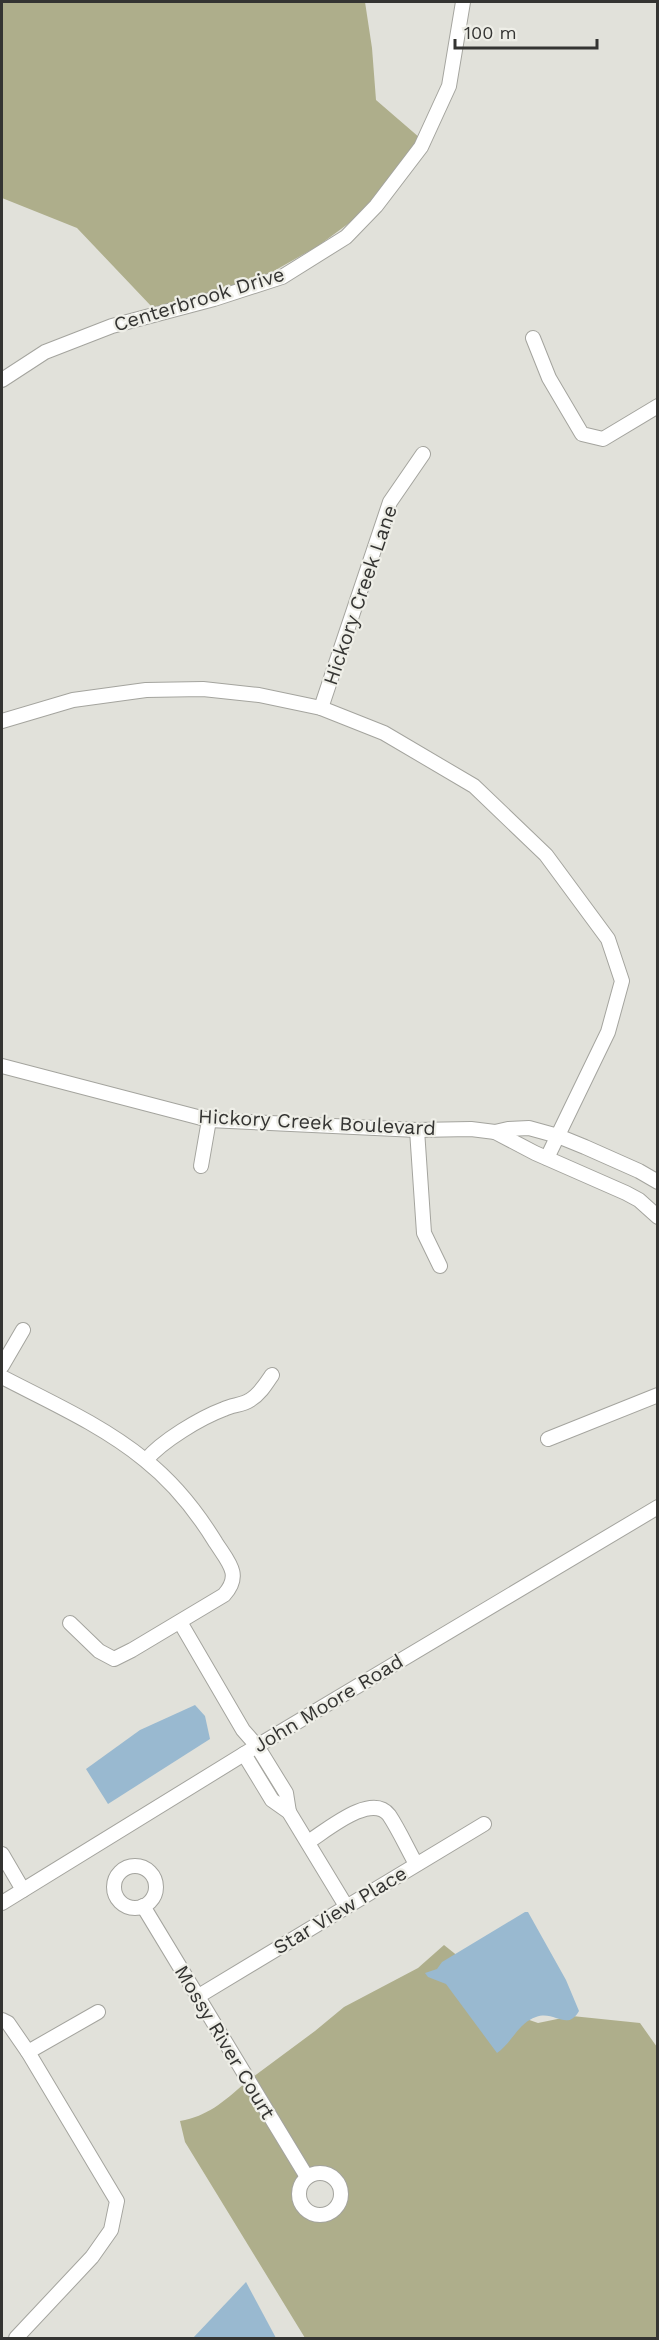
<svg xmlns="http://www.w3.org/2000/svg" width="659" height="2340" font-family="'Work Sans',sans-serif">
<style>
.forest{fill:#aeae8b}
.water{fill:#99b9d0}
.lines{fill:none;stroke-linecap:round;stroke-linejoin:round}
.minor-casing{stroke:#a4a49e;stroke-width:16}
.minor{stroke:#fff;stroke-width:14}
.labels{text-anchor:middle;stroke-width:4.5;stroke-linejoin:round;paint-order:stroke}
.street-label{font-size:20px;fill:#343432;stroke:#eeeee7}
</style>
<rect width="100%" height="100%" fill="#e1e1da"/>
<g class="forest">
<polygon points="2,2 365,2 372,48 376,100 420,138 417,145 360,215 318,246 258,280 173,305 152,307 77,228 2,198"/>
<path d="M 444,1945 L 489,1981 L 512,2014 L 538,2023 L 572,2016 L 640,2023 L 657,2047 L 657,2338 L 305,2338 L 185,2142 L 180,2121 C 208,2116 223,2102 244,2084 L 300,2177 C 280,2201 312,2234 337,2214 C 361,2194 337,2160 309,2170 L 253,2077 L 315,2031 L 344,2007 L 418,1968 Z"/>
</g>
<g class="water">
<polygon points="195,1705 205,1716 210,1739 108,1804 86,1769 140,1730"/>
<path d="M 525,1912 L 528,1912 L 566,1980 L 579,2011 C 567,2032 555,2010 536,2017 C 518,2023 512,2043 497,2053 L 446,1984 L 428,1977 L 425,1973 L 437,1969 L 442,1962 Z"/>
<polygon points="246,2282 276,2338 193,2338"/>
</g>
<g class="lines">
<defs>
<g id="minor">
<polyline points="533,338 549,378 582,434 603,439 658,406"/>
<polyline points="2,380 45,352 112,326 214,299 282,277 346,237 376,206 421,147 449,86 463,2"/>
<polyline points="321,708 390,502 423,454"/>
<polyline points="2,721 73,700 146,690 203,689 259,695 321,708 384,733 474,786 546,855 608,939 622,981 608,1032 547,1158"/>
<polyline points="2,1066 209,1120 417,1130 471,1129 495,1132 508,1129 529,1128 558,1136 585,1147 639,1171 658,1182"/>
<polyline points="417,1130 424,1233 440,1266"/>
<polyline points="495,1132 535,1153 626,1193 639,1200 658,1217"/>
<polyline points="201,1166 209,1120"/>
<polyline points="2,1366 23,1330"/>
<path d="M 2,1377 C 50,1402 102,1425 145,1460 C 174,1483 197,1512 216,1543 C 229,1563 242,1575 224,1595 L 132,1650 L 114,1659 L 99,1651 L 70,1623"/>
<polyline points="548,1439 658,1395"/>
<path d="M 146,1460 C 162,1441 200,1418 224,1409 C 232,1405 243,1405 250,1400 C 260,1394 266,1384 272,1375"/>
<polyline points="180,1622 243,1730 257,1746 286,1793 289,1812"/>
<polyline points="244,1754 272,1800 289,1812 346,1906"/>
<path d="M 308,1842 C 326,1831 371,1792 389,1815 C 399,1830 407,1848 416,1864"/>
<polyline points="2,1854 23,1890"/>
<circle cx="135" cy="1887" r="21"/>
<polyline points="2,1903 257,1746 658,1507"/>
<polyline points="143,1906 307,2177"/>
<polyline points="197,1997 484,1824"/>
<polyline points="2,2020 8,2023 28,2052 117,2201 111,2230 92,2257 16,2338"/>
<polyline points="28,2052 98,2012"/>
<circle cx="320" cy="2194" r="21"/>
</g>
</defs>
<use href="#minor" class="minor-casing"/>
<use href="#minor" class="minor"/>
</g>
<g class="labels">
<g class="street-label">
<text transform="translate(199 299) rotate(-17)" y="7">Centerbrook Drive</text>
<text transform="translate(360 595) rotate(-71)" y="7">Hickory Creek Lane</text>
<text transform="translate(317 1122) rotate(3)" y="7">Hickory Creek Boulevard</text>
<text transform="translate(328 1703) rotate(-31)" y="7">John Moore Road</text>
<text transform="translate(340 1910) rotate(-31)" y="7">Star View Place</text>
<text transform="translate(225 2042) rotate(59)" y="7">Mossy River Court</text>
</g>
</g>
<rect width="659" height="2340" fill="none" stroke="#343432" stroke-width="6"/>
<path d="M455 39v9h142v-9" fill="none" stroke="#343432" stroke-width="3"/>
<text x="464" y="39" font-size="18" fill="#343432" stroke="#eeeee7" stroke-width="4.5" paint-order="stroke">100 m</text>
</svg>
